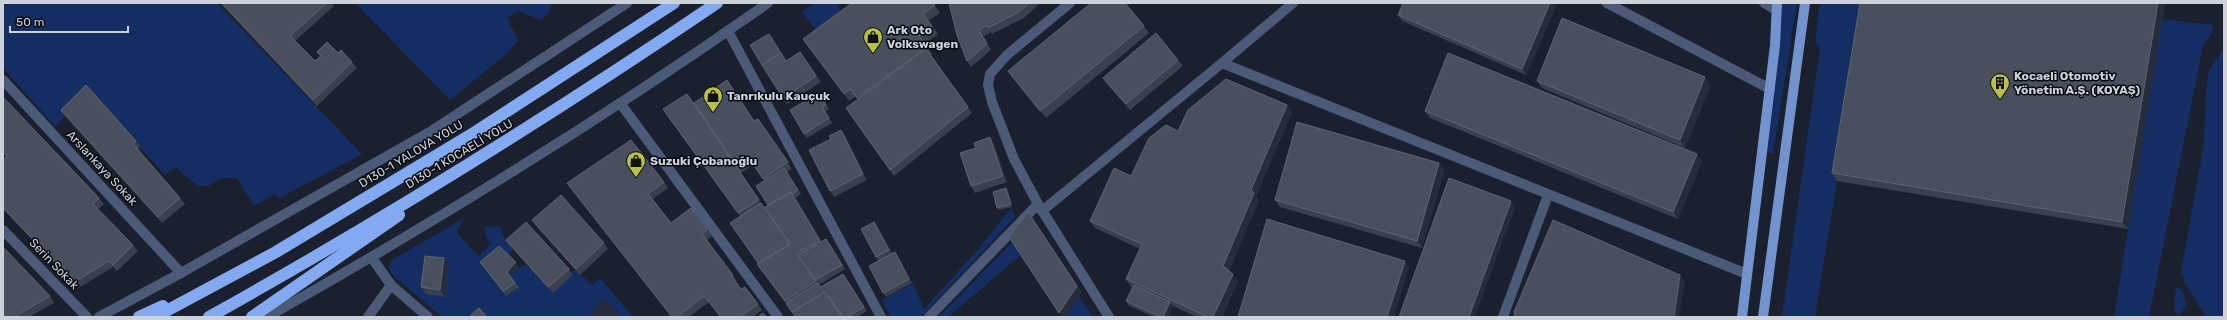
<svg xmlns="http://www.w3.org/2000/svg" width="2227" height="320" font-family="Rubik,sans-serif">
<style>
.built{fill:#222a3c}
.green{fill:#142e64}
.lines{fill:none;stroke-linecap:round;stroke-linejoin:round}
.minor{stroke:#4a5a77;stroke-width:10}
.major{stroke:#7393ce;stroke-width:10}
.highway{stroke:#83a9f1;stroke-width:12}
.wall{fill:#39404e;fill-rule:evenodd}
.shaded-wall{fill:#262d3a}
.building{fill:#49505d;stroke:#5e6470}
.labels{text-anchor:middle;stroke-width:3;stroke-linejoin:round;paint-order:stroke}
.poi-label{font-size:12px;font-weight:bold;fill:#cdd1da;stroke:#070a10;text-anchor:start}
.street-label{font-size:12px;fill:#cdd1da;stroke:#070a10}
</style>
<rect width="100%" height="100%" fill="#1a202d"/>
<polygon class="built" points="604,298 622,317 588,317"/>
<g class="green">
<polygon points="3,3 217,3 362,154 278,199 275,194 254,206 237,178 222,178 208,186 198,186 175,167 165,175 90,92 55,126 3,68"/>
<polygon points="355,3 551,3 550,11 541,20 518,11 507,18 518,40 509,52 450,100"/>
<polygon points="814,3 836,3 847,18 821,37 802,12"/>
<polygon points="1781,3 1797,3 1773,154 1767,152"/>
<polygon points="1820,3 1866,3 1815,317 1782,317 1820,48 1815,42"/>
<polygon points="2162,19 2213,25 2212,33 2203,46 2149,317 2114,317"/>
<polygon points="2224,48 2224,317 2206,317 2186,285 2181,272 2204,143 2206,91 2209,70"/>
<polygon points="1012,207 1015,217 921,317 891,317 882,300 913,283 924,309 979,248"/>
<path d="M 466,217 L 457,230 L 458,234 L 479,256 L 491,243 L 486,237 L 484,227 L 501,226 L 504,238 L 513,250 L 507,256 L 510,276 L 519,267 L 527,265 L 553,293 L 575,269 L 592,285 L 600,278 L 633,317 L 622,317 L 604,298 L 588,317 L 442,317 L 396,278 C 389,271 387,269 392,260 Z"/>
<polygon points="1023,231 1021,255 948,317 939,317"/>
<polygon points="2176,287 2182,290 2187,305 2179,316 2174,309"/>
<polygon points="1079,296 1093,317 1065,317"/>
</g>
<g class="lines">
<g class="minor">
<polyline points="1070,3 1007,55 990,74 988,85 992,102 1014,159 1038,204 1109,317"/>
<polyline points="1607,3 1770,89"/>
<polyline points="1764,3 1776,10"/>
<polyline points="728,31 881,317"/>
<polyline points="1222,63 1293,3"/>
<polyline points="3,80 181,273"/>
<polyline points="620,103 778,317"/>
<polyline points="1042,211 1222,63 1747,274"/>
<polyline points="3,230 87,317"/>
<polyline points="391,285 428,317"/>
<polyline points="99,317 181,273 433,130 627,3"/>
<path d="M 267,317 C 439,220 607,116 768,3"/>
<polyline points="368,317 391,285 372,258"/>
<polyline points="929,317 1038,204"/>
<polyline points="1503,317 1548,195"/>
</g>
<g class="major">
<polyline points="1742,317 1775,45 1777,3"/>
<polyline points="1763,317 1805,3"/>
</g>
<g class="highway">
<polyline points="139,317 163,306"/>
<polyline points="155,317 276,252 469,136 674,3"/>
<path d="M 209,317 C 383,220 552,115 717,3"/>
<polyline points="252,317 399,215"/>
</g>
</g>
<g class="wall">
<polygon points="220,3 332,3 334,6 295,41 315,61 320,56 317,52 338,53 352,62 357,68 317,106"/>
<polygon points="933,3 940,13 928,21 938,34 925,43 932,54 931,55 972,113 894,176 846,108 858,99 856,96 849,101 803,39"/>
<polygon points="949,3 1040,3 1024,18 992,34 991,32 984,36 991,50 971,67 967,61"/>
<polygon points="1860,3 2165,3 2128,229 1837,181 1832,173"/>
<polygon points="1556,6 1526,75 1402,21 1398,15"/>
<polygon points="1144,26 1149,33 1046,118 1013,78 1008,71"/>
<polygon points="772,38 786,61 800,52 821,82 787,104 762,65"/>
<polygon points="1178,60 1183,66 1130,110 1107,84 1103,78"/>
<polygon points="1537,81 1711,85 1685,148 1542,88"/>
<polygon points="819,93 829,109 825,112 832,123 807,138 804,134"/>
<polygon points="3,97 99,198 104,204 98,209 133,245 138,251 117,271 113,267 78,288 3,209 3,160 6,157 3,154"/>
<path d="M 694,103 L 754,121 L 758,119 L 792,169 L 787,172 L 801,194 L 796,198 L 822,242 L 830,244 L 845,269 L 819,285 L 821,287 L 843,274 L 867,311 L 857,317 L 843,317 L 829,298 L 788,306 L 761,270 L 740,216 L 663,109 ZM 753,165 L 764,180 L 768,205 L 764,208 L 741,173 Z"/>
<polygon points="61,110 136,141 140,147 138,149 180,198 185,204 162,223 65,116"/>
<polygon points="1425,111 1702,161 1678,219 1430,118"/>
<polygon points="1292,112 1256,196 1259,200 1229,271 1238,281 1222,317 1197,317 1173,306 1168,317 1154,317 1129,306 1126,301 1132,287 1131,287 1126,279 1140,249 1095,228 1090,221 1131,176 1178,131"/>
<polygon points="845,136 867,180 834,197 830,191"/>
<polygon points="994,143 1007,182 975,193 971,186"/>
<polygon points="1444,171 1422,248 1280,207 1275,200"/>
<polygon points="664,182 668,188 653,199 671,223 707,230 712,236 707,240 737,281 736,282 741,289 758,304 762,310 753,317 720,317 709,302 689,317 672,317 567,183"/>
<polygon points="1008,191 1012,207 998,210 997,208"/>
<polygon points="532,220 604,243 608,249 580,275 537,227"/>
<polygon points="874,222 877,226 892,253 898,256 912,283 886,297 883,293 878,260 876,257"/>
<polygon points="506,240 569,269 573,275 553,293 510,246"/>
<polygon points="480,262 519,267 510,276 519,287 506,296"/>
<polygon points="449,266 445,297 426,294 421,287"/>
<polygon points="50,296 54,303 29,317 3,317"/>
</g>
<g class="shaded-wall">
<polygon points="1550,3 1554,3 1556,6 1526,75 1522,69"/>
<polygon points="2158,3 2165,3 2128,229 2122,222"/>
<polygon points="979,30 984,36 991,50 987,44"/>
<polygon points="1705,77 1711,85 1685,148 1680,140"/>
<polygon points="1287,105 1292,112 1256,196 1259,200 1228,274 1223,266 1251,190"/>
<polygon points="841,130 845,136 867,180 863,174"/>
<polygon points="990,137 994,143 1007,182 1003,176"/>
<polygon points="1697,154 1702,161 1678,219 1673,212"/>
<polygon points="1439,163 1444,171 1422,248 1417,241"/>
<polygon points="1006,188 1008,191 1012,207 1011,204"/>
<polygon points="791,192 796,198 824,247 820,241"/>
<polygon points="1511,201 1515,208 1475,317 1469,317"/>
<polygon points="1028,212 1082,292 1065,317 1062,317 1059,313"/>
<polygon points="874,222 877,226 892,254 889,250"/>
<polygon points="895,252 898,256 912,283 909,279"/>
<polygon points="444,258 449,266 445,297 440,290"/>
<polygon points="1405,261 1409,267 1394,317 1387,317"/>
<polygon points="516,262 519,267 510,276 507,272"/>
<polygon points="1233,274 1238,281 1222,317 1213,317"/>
<polygon points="1680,275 1685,281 1679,317 1674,317"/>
<polygon points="1170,302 1173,306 1168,317 1163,317"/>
</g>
<g class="building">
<polygon points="222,3 327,3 290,36 315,61 321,56 317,52 327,42 338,53 341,50 352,62 313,100"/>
<polygon points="852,3 933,3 935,5 923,14 932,26 919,36 927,47 857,98 850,89 844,94 803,39"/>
<polygon points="949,3 1029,3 1019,12 988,28 987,25 979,30 987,44 967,61 957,35"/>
<polygon points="1091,3 1125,3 1144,26 1040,111 1008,71"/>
<polygon points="1403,3 1550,3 1522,69 1398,15"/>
<polygon points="1860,3 2158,3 2122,222 1832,173"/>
<polygon points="1562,18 1705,77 1680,140 1537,81"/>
<polygon points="1156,33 1178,60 1126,104 1103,78"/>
<polygon points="769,34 782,55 781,53 762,65 750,45"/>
<polygon points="926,49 968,107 890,170 846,108"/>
<polygon points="800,52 816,76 783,98 762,65 781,53 786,61"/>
<polygon points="1448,53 1697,154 1673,212 1425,111"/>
<polygon points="1226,79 1287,105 1251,190 1254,193 1223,266 1233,274 1213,317 1208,317 1126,279 1142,244 1090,221 1114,168 1131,176 1149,138 1166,125 1178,131 1188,110"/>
<polygon points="727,80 754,121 758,119 788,162 763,179 749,158 737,167 694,103"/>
<polygon points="86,85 136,141 133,144 180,198 158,217 61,110"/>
<polygon points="819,93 826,105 822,107 829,118 804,134 790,110"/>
<polygon points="687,94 759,200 738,213 663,109"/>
<polygon points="3,97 99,198 93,204 133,245 113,265 109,261 74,282 3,208 3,160 7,156 3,152"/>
<polygon points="1297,122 1439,163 1417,241 1275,200"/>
<polygon points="841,130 863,174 830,191 809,150 831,139 829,136"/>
<polygon points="990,137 1003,176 971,186 960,153 976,148 974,143"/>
<polygon points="631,140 664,182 648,194 671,223 691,208 707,230 702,234 733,275 731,276 741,289 745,287 758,304 740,317 721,317 704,296 677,317 672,317 567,183"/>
<polygon points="784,168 798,190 792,194 791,192 768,205 756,186"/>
<polygon points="1449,178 1511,201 1469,317 1399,317"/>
<polygon points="1006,188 1011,204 997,208 993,192"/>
<polygon points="791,192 820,241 797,253 816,281 785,301 757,264 790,244 764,208"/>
<polygon points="561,195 604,243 576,269 532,220"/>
<polygon points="761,203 790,244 758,263 730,223"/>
<polygon points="1028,212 1077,286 1059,313 1009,237"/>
<polygon points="1267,219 1405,261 1387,317 1238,317"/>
<polygon points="1553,220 1680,275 1674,317 1515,317 1514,312"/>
<polygon points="526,222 569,269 548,287 506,240"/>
<polygon points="874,222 889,250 876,257 861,229"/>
<polygon points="826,239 842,265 815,280 798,255"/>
<polygon points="499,246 516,262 507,272 515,283 503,291 480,262"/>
<polygon points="3,247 50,296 14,317 3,317"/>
<polygon points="895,252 909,279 883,293 869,266"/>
<polygon points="425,256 444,258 440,290 421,287"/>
<polygon points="843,274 864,307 847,317 843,317 825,292 792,312 786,303 817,283 821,287"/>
<polygon points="1134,285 1170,302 1163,317 1161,317 1126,301"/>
<polygon points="825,292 842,317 796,317 792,312"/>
<polygon points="479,308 487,317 469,317"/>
<polygon points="763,313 766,317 758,317"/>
</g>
<defs>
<symbol id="shop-pin" viewBox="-11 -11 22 30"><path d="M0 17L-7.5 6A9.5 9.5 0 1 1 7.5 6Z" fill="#b9c046" stroke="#070a10"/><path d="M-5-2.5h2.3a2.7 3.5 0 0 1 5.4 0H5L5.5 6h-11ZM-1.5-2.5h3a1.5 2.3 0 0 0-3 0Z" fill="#111"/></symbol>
<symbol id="building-pin" viewBox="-11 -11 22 30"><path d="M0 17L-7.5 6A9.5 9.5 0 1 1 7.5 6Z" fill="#b9c046" stroke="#070a10"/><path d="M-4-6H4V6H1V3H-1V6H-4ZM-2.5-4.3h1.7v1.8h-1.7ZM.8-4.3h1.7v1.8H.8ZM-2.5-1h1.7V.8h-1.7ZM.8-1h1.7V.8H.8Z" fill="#111"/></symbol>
</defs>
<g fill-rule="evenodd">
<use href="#shop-pin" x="862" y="26" width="22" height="30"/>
<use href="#building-pin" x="1989" y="72" width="22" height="30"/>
<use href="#shop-pin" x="702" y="85" width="22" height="30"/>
<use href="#shop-pin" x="625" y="150" width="22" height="30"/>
</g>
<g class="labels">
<g class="poi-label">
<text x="887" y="34">Ark Oto<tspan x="887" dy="14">Volkswagen</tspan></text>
<text x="2014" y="80">Kocaeli Otomotiv<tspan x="2014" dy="14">Yönetim A.Ş. (KOYAŞ)</tspan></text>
<text x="727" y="100">Tanrıkulu Kauçuk</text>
<text x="650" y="165">Suzuki Çobanoğlu</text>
</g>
<g class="street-label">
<text transform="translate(411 154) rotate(-31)" y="4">D130-1 YALOVA YOLU</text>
<text transform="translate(459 154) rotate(-31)" y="4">D130-1 KOCAELİ YOLU</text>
<text transform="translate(102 168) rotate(47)" y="4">Arslankaya Sokak</text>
<text transform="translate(54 264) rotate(46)" y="4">Serin Sokak</text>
</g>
</g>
<rect width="2227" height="320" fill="none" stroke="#cdd1da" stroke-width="8"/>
<path d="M10 26v6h118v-6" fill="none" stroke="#cdd1da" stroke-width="2"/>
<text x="16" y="26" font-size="12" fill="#cdd1da" stroke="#070a10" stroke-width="3" paint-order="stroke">50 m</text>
</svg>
